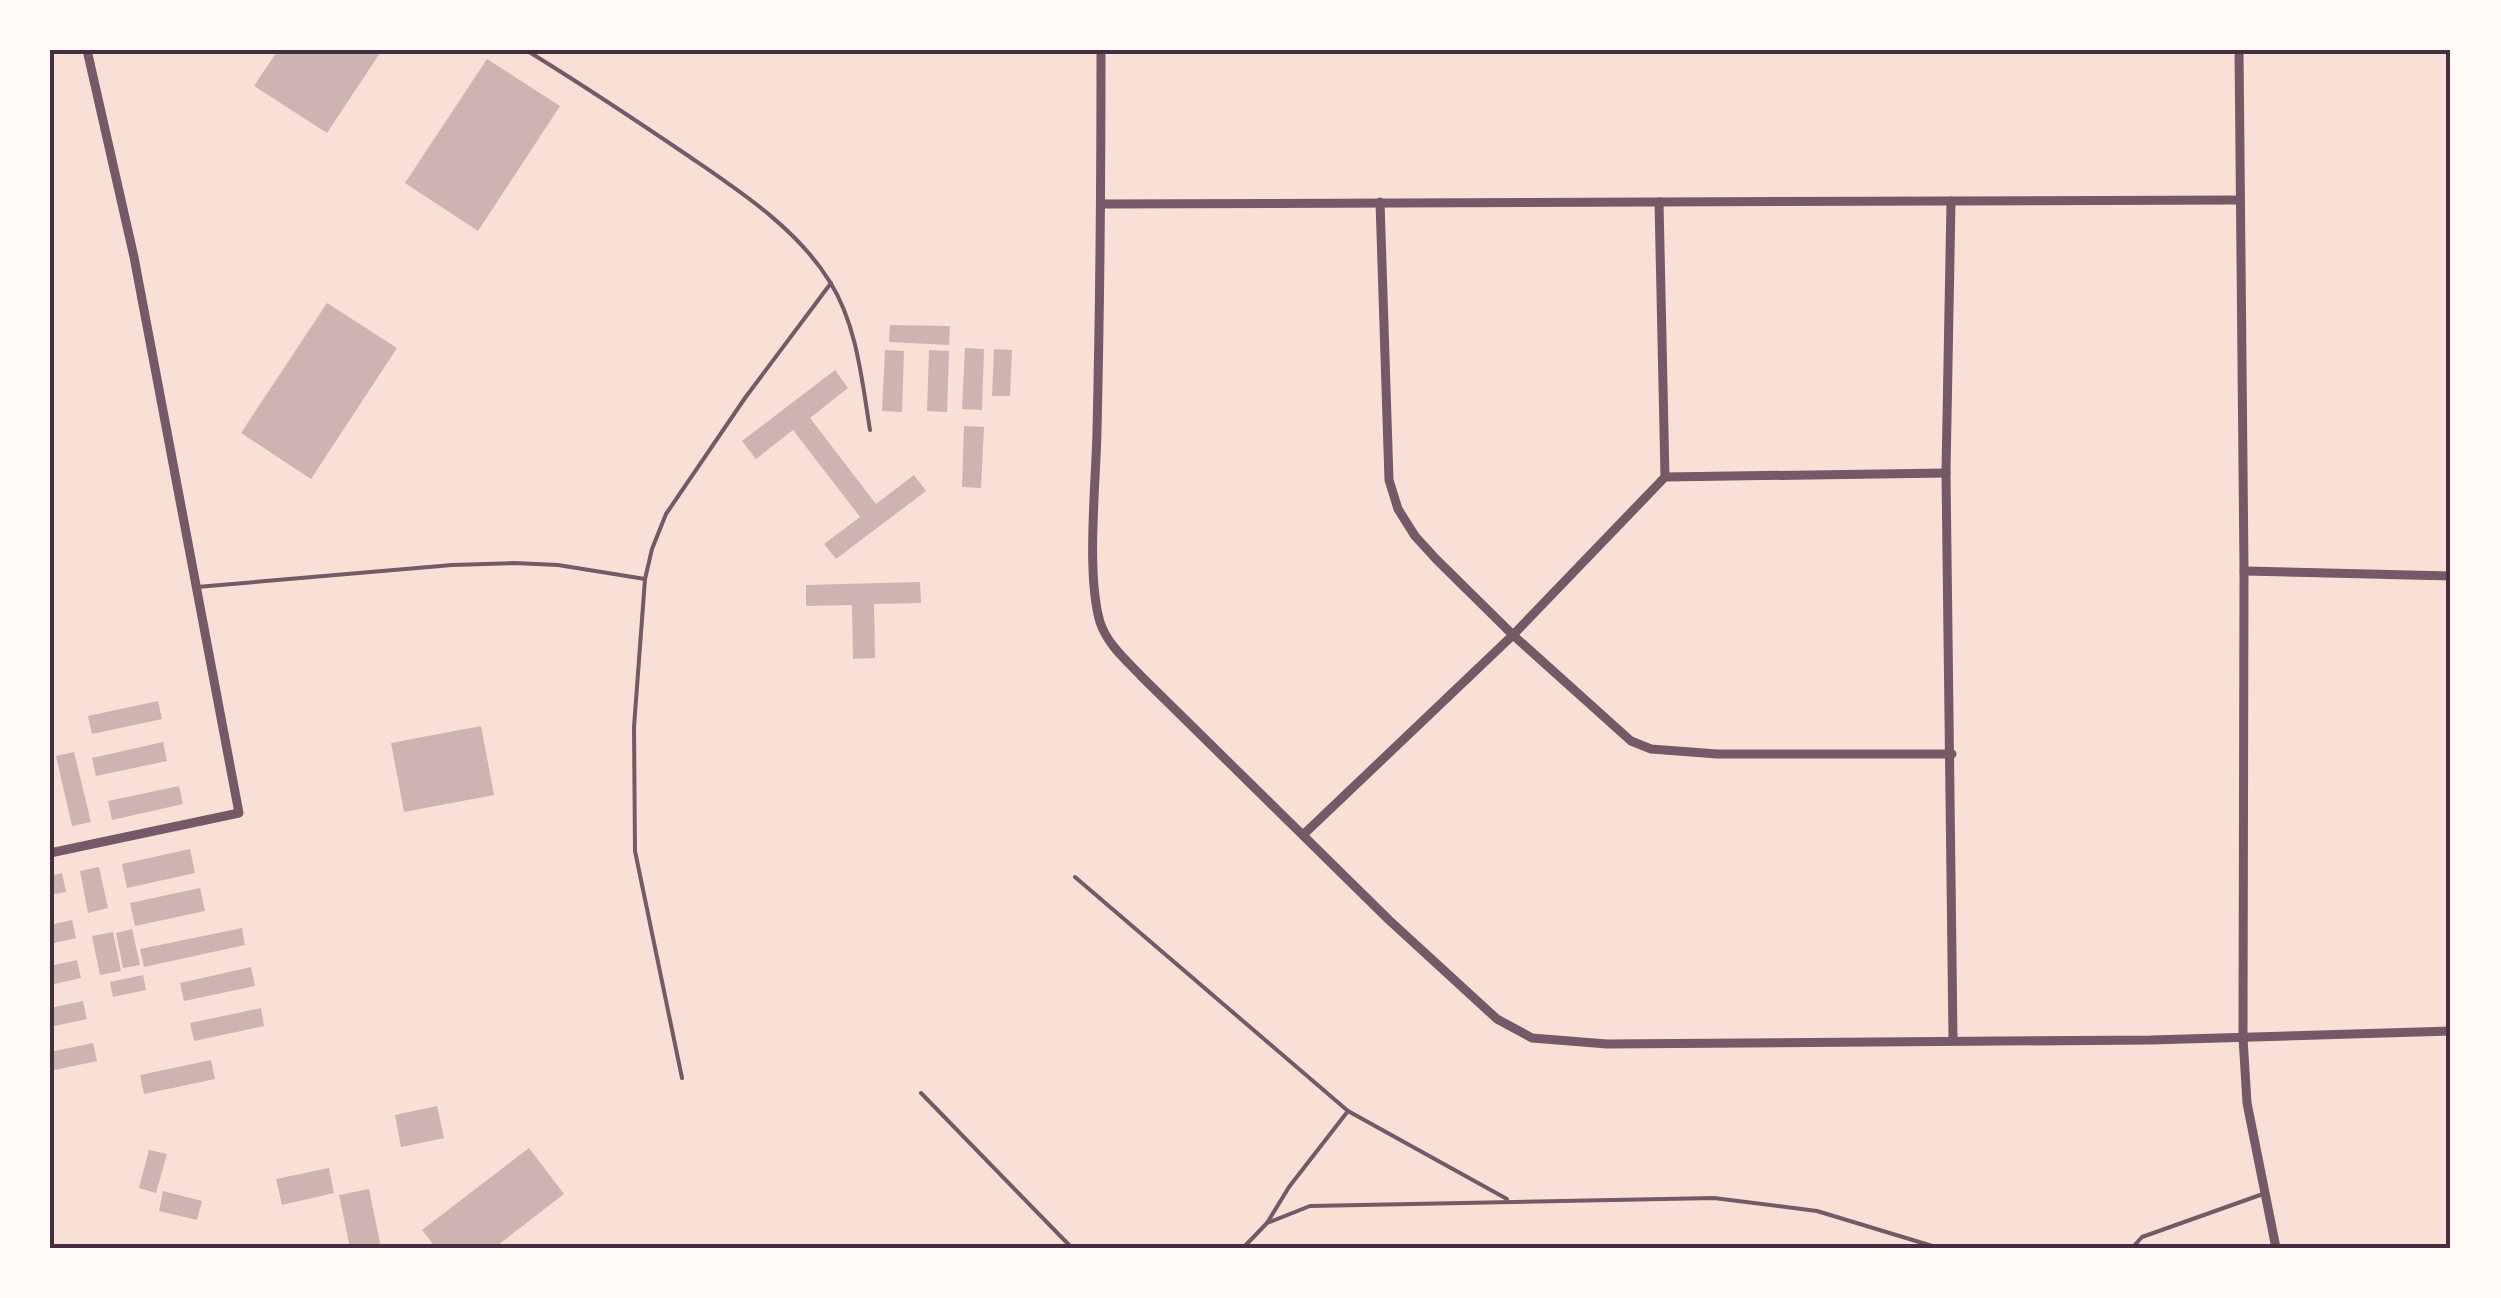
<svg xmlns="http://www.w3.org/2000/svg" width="2501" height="1298" font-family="'Asap Condensed',sans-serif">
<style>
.building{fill:#ccb4b1}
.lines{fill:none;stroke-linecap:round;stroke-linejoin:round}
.service{stroke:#755966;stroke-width:4}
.minor{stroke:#755966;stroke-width:9}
.neatline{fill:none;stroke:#4a2c40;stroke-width:4}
</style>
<rect width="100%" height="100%" fill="#f7e1d7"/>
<g class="building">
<polygon points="278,50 382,50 327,133 254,86"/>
<polygon points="487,59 560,106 478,231 405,183"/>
<polygon points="327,303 397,348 311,479 241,433"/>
<polygon points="890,325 950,326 949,345 889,342"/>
<polygon points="965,348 984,349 982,410 962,409"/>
<polygon points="994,349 1012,350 1010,396 992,396"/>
<polygon points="885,350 904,351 902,412 882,411"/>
<polygon points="929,350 949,351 947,412 927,411"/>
<polygon points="835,370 848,388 810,418 876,504 914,475 926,491 836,559 824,544 860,517 793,430 756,459 742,441"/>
<polygon points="964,426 984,427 981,488 962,487"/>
<polygon points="920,582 921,603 874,604 875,658 853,659 852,605 806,606 806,585"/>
<polygon points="158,701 162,719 92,734 88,716"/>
<polygon points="481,726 494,795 404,812 391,743"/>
<polygon points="163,742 167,761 96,776 92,758"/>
<polygon points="74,752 91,822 72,826 56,756"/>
<polygon points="179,786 183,804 112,820 108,801"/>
<polygon points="190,849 195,873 127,888 122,864"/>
<polygon points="99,867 108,908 88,913 80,871"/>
<polygon points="62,873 66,892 50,895 50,876"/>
<polygon points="200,888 205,911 135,926 130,903"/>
<polygon points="72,920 76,938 50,944 50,925"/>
<polygon points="242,928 245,945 144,967 140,949"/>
<polygon points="132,929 140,965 123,968 116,933"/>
<polygon points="113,932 121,971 100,975 92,936"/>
<polygon points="77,960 81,978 50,985 50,966"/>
<polygon points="251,967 255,986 184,1001 180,983"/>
<polygon points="143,975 146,990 113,997 110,982"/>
<polygon points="83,1001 87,1019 50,1027 50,1008"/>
<polygon points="261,1008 264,1026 194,1041 190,1023"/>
<polygon points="93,1043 97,1061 50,1071 50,1052"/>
<polygon points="211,1060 215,1079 144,1094 140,1075"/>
<polygon points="437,1106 444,1138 401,1147 395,1115"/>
<polygon points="529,1148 564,1194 494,1248 436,1248 422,1230"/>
<polygon points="149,1150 167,1154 156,1193 139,1188"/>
<polygon points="329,1168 334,1193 282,1205 276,1179"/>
<polygon points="369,1189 381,1248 350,1248 339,1195"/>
<polygon points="163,1191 202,1201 197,1220 159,1211"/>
</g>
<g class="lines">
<g class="service">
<path d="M 526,50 C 581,84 634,119 687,155 C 738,190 797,228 830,282 C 857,325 862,381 870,430"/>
<polyline points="197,587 452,565 514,563 558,565 645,579"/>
<polyline points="1075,877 1348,1111 1507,1199"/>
<polyline points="682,1078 635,851 634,727 645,579 652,549 666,514 745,398 831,283"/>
<polyline points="921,1093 1072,1248"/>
<polyline points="1267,1223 1289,1187 1348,1111"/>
<polyline points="1243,1248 1267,1223 1310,1206 1714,1198 1817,1211 1939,1248"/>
<polyline points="2132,1248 2142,1237 2263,1194"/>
</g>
<g class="minor">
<path d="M 1101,50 C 1101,177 1100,304 1097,431 C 1096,483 1086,574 1100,622 C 1107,644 1126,660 1141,676 L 1389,920 L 1497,1019 L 1532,1038 L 1607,1044 L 2151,1040 L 2451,1031"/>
<polyline points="2239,50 2244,571 2243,1038 2247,1103 2276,1248"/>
<polyline points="1951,201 1946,473 1953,1039"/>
<polyline points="1380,202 1389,480 1398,509 1415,536 1436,559 1513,635 1631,741 1651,749 1717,754 1952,754"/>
<polyline points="1659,202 1665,477 1946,473"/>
<polyline points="1101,204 2240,200"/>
<polyline points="2244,571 2451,576"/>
<polyline points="1304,834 1513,635 1665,477"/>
<polyline points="50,853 239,813 134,257 87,50"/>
</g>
</g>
<rect width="2501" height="1298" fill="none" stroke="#fffaf5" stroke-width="105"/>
<rect x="52" y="52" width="2396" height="1194" class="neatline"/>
</svg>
